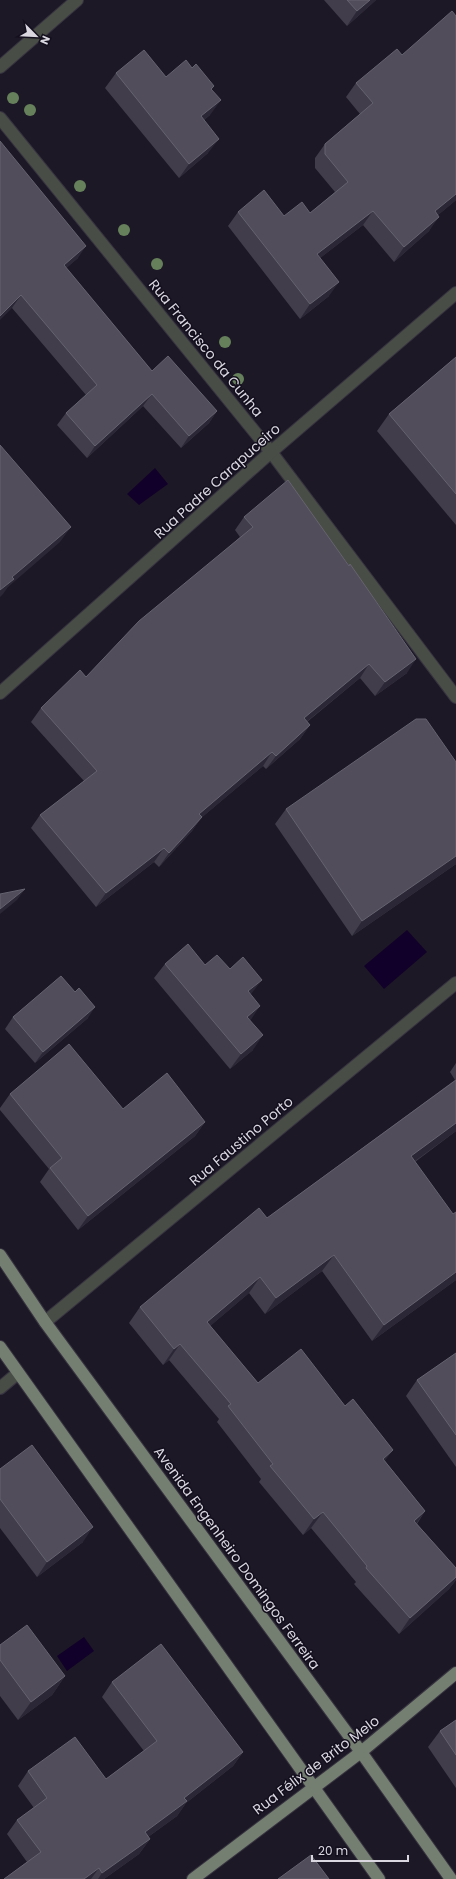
<svg xmlns="http://www.w3.org/2000/svg" width="456" height="1879" font-family="Poppins,sans-serif">
<style>
.water{fill:#110029}
.lines{fill:none;stroke-linecap:round;stroke-linejoin:round}
.minor-casing{stroke:#373340;stroke-width:14}
.major-casing{stroke:#373340;stroke-width:14}
.minor{stroke:#484d46;stroke-width:12}
.major{stroke:#757f71;stroke-width:12}
.tree{fill:#65805b}
.wall{fill:#413d4b}
.shaded-wall{fill:#2b2736}
.building{fill:#514d5b;stroke:#666370}
.labels{text-anchor:middle;stroke-width:3;stroke-linejoin:round;paint-order:stroke}
.street-label{font-size:14px;fill:#dad7e1;stroke:#140f1d}
</style>
<rect width="100%" height="100%" fill="#1d1826"/>
<g class="water">
<polygon points="155,468 168,484 139,505 127,494"/>
<polygon points="407,930 427,952 384,989 364,966"/>
<polygon points="84,1637 94,1651 67,1671 57,1656"/>
</g>
<g class="lines">
<defs>
<g id="minor">
<polyline points="0,67 77,0"/>
<polyline points="0,118 271,452 456,697"/>
<polyline points="0,693 271,452 456,293"/>
<polyline points="45,1322 456,983"/>
<polyline points="0,1388 18,1373"/>
</g>
<g id="major">
<polyline points="0,1255 45,1322 361,1752 451,1879"/>
<polyline points="0,1347 379,1879"/>
<polyline points="193,1879 361,1752 456,1673"/>
</g>
</defs>
<use href="#minor" class="minor-casing"/>
<use href="#major" class="major-casing"/>
<use href="#minor" class="minor"/>
<use href="#major" class="major"/>
</g>
<g class="tree">
<circle cx="13" cy="98" r="6"/>
<circle cx="30" cy="110" r="6"/>
<circle cx="80" cy="186" r="6"/>
<circle cx="124" cy="230" r="6"/>
<circle cx="157" cy="264" r="6"/>
<circle cx="225" cy="342" r="6"/>
<circle cx="238" cy="379" r="6"/>
</g>
<g class="wall">
<polygon points="324,0 376,0 347,26"/>
<polygon points="456,16 456,200 438,215 429,231 394,262 363,225 320,258 329,296 300,319 228,226 238,212 284,216 310,213 335,192 315,168 315,158 325,144 360,114 346,97 356,83 402,55"/>
<polygon points="192,68 214,86 212,89 210,115 204,120 208,153 179,178 105,88 116,73 166,77"/>
<polygon points="0,141 78,258 66,268 152,371 217,411 209,423 181,448 143,406 87,458 57,425 66,413 86,395 12,308"/>
<polygon points="456,357 456,525 377,431 389,414"/>
<polygon points="244,517 407,673 375,696 360,678 307,722 310,725 300,739 266,769 263,766 201,818 192,831 159,867 154,862 96,907 31,828 40,815 84,781 31,722 41,708 86,677 240,537 235,530"/>
<polygon points="286,809 456,864 352,936 275,824"/>
<polygon points="165,964 205,965 251,995 250,1020 253,1050 230,1069 154,978"/>
<polygon points="13,1017 88,1018 35,1063 5,1029"/>
<polygon points="456,1063 456,1131 415,1162 456,1280 372,1341 322,1271 265,1314 249,1293 210,1326 258,1383 385,1461 425,1511 417,1524 456,1568 456,1580 449,1589 399,1634 354,1584 356,1582 311,1528 303,1535 259,1482 261,1479 217,1422 219,1419 169,1360 163,1365 129,1323 140,1307 267,1218 455,1080 450,1072"/>
<polygon points="10,1094 123,1109 205,1122 195,1136 78,1230 40,1182 49,1169 0,1110 0,1108"/>
<polygon points="456,1353 456,1467 406,1396 417,1380"/>
<polygon points="0,1469 83,1542 37,1577 0,1528"/>
<polygon points="0,1645 65,1676 52,1695 18,1720 0,1696"/>
<polygon points="112,1682 243,1752 233,1766 186,1803 177,1816 148,1837 150,1839 139,1854 104,1879 4,1879 27,1862 7,1834 17,1820 34,1808 18,1786 28,1771 106,1779 144,1751 102,1697"/>
<polygon points="456,1720 456,1788 428,1747 440,1731"/>
</g>
<g class="shaded-wall">
<polygon points="370,0 376,0 347,26 357,11"/>
<polygon points="221,100 210,115 190,131 201,116"/>
<polygon points="219,139 208,153 179,178 189,164"/>
<polygon points="456,194 456,200 425,226 435,211"/>
<polygon points="373,211 363,225 307,268 317,254"/>
<polygon points="439,217 429,231 394,262 404,247"/>
<polygon points="86,246 78,258 55,278 64,265"/>
<polygon points="339,282 329,296 300,319 310,304"/>
<polygon points="21,295 12,308 0,320 0,316"/>
<polygon points="152,394 143,406 87,458 95,446"/>
<polygon points="217,411 209,423 181,448 189,436"/>
<polygon points="71,527 60,542 8,587 3,594 0,597 0,590 12,577"/>
<polygon points="416,659 407,673 375,696 385,682"/>
<polygon points="369,664 360,678 294,732 304,718"/>
<polygon points="310,725 300,739 266,769 276,756"/>
<polygon points="272,752 263,766 201,818 192,831 159,867 169,853 199,814"/>
<polygon points="164,848 154,862 96,907 106,893"/>
<polygon points="456,856 456,864 352,936 362,921"/>
<polygon points="25,889 17,900 0,914 0,909"/>
<polygon points="262,980 251,994 238,1006 248,991"/>
<polygon points="260,1006 250,1021 247,1017"/>
<polygon points="95,1007 88,1018 35,1063 43,1052"/>
<polygon points="263,1035 253,1050 230,1069 241,1054"/>
<polygon points="205,1122 195,1136 78,1230 88,1216"/>
<polygon points="456,1123 456,1131 400,1172 411,1156"/>
<polygon points="334,1255 322,1271 265,1314 276,1298"/>
<polygon points="456,1272 456,1280 372,1341 384,1325"/>
<polygon points="260,1277 249,1293 196,1338 207,1322"/>
<polygon points="180,1344 169,1360 163,1365 174,1349"/>
<polygon points="393,1450 381,1466 383,1459"/>
<polygon points="425,1511 414,1527 414,1521"/>
<polygon points="323,1512 311,1528 303,1535 314,1519"/>
<polygon points="93,1527 83,1542 37,1577 47,1562"/>
<polygon points="456,1577 456,1580 449,1589 399,1634 410,1618"/>
<polygon points="65,1676 52,1695 18,1720 31,1702"/>
<polygon points="243,1752 233,1766 186,1803 177,1816 134,1847 145,1832 184,1798"/>
<polygon points="150,1839 139,1854 104,1879 98,1879 102,1873"/>
<polygon points="99,1868 91,1879 84,1879"/>
</g>
<g class="building">
<polygon points="347,0 370,0 357,11"/>
<polygon points="452,11 456,16 456,194 435,211 439,217 404,247 373,211 317,254 339,282 310,304 238,212 264,190 284,216 302,202 310,213 348,182 325,154 325,144 373,103 356,83 397,49 402,55"/>
<polygon points="144,50 166,77 186,60 192,68 196,64 214,86 211,89 221,100 201,116 219,139 189,164 116,73"/>
<polygon points="0,141 86,246 64,265 152,371 168,356 217,411 189,436 152,394 95,446 66,413 97,385 21,295 0,316"/>
<polygon points="456,357 456,494 389,414"/>
<polygon points="0,445 71,527 12,577 14,579 0,590"/>
<polygon points="288,480 349,566 350,564 416,659 385,682 369,664 304,718 310,725 276,756 272,752 199,814 202,817 169,853 164,848 106,893 40,815 97,771 41,708 80,670 86,677 139,621 253,527 244,517"/>
<polygon points="416,719 426,719 456,762 456,856 362,921 286,809"/>
<polygon points="25,889 0,909 0,894"/>
<polygon points="188,944 205,965 217,955 230,969 243,957 262,980 248,991 260,1006 247,1017 263,1035 241,1054 165,964"/>
<polygon points="61,976 75,992 79,988 95,1007 43,1052 13,1017"/>
<polygon points="69,1044 123,1109 167,1073 205,1122 88,1216 50,1168 62,1158 10,1094"/>
<polygon points="456,1080 456,1123 411,1156 453,1214 456,1212 456,1272 384,1325 334,1255 276,1298 260,1277 207,1322 258,1383 301,1349 345,1406 353,1399 393,1450 383,1459 425,1511 414,1521 456,1568 456,1577 410,1618 366,1568 367,1566 323,1512 314,1519 270,1466 273,1464 228,1406 231,1404 180,1344 174,1349 140,1307 259,1208 267,1218"/>
<polygon points="456,1353 456,1435 417,1380"/>
<polygon points="32,1445 93,1527 47,1562 0,1499 0,1469"/>
<polygon points="27,1625 65,1676 31,1702 0,1660 0,1645"/>
<polygon points="161,1644 243,1752 184,1798 187,1801 145,1832 150,1839 102,1873 99,1868 84,1879 4,1879 41,1852 17,1820 47,1798 28,1771 75,1737 106,1779 157,1741 112,1682"/>
<polygon points="456,1720 456,1755 440,1731"/>
<polygon points="311,1855 329,1879 278,1879"/>
</g>
<g class="labels">
<g class="street-label">
<text transform="translate(206 348) rotate(51)" y="5">Rua Francisco da Cunha</text>
<text transform="translate(217 481) rotate(-42)" y="5">Rua Padre Carapuceiro</text>
<text transform="translate(241 1141) rotate(-40)" y="5">Rua Faustino Porto</text>
<text transform="translate(237 1558) rotate(54)" y="5">Avenida Engenheiro Domingos Ferreira</text>
<text transform="translate(316 1765) rotate(-37)" y="5">Rua Félix de Brito Melo</text>
</g>
</g>
<g transform="translate(36 36) rotate(114)" stroke="#140f1d" stroke-width="3" paint-order="stroke">
<path d="M0-3L7 15L0 10L-7 15Z" fill="#dad7e1"/>
<text y="-6" font-size="11" font-weight="bold" text-anchor="middle" fill="#dad7e1">N</text>
</g>
<path d="M312 1855v6h96v-6" fill="none" stroke="#dad7e1" stroke-width="2"/>
<text x="318" y="1855" font-size="12" fill="#dad7e1" stroke="#140f1d" stroke-width="3" paint-order="stroke">20 m</text>
</svg>
